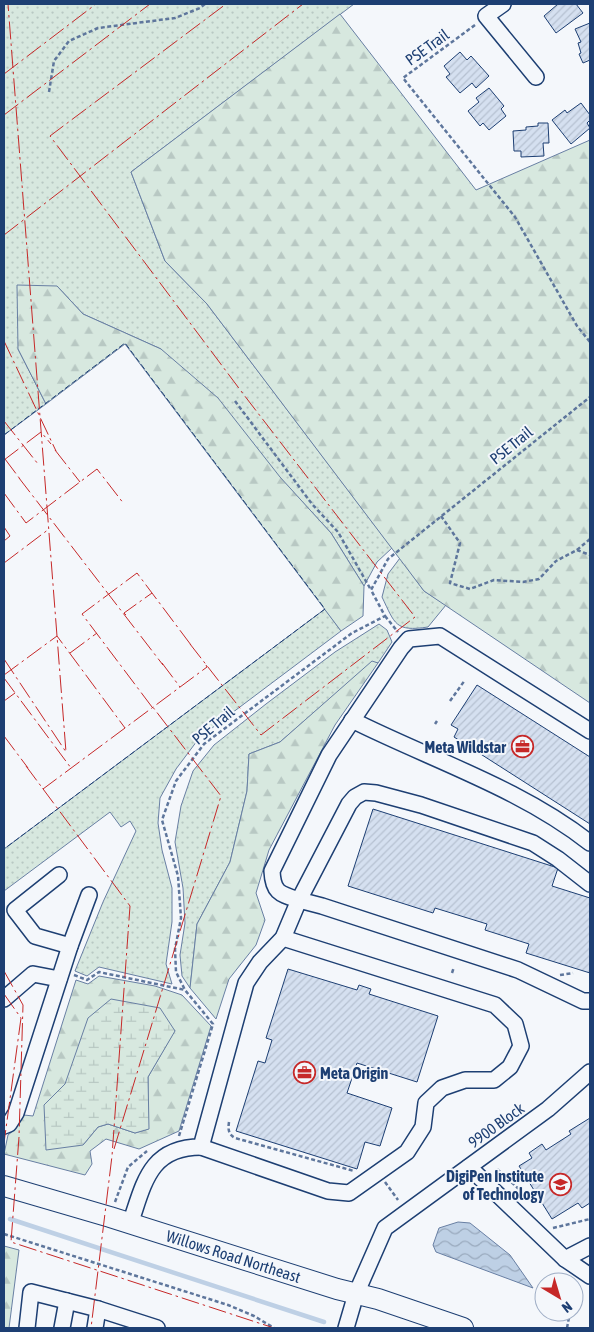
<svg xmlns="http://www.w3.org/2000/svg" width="594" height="1332" font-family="'Asap Condensed',sans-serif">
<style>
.grass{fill:url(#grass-dots);stroke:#687fa3}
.forest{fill:url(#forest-firs);stroke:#687fa3;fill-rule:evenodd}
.wetland{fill:url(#wetland-marsh);stroke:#687fa3}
.water{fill:url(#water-waves);stroke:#687fa3}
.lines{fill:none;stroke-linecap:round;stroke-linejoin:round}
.stream{stroke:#bed0e5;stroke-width:4.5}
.building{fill:url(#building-hatch);stroke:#1d3f73}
.minor-casing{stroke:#1d3f73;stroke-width:18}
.major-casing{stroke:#1d3f73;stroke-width:22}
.path{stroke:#5e769c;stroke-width:2.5;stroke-dasharray:4 2.5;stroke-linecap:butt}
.minor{stroke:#f4f7fb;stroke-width:15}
.major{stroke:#f4f7fb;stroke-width:20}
.fence{stroke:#1d3f73;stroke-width:1;stroke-dasharray:6 2.5;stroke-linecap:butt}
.power{stroke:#c62828;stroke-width:1;stroke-dasharray:18 4 2.5 4;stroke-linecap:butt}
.labels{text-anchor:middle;stroke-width:4;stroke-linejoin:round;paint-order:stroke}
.street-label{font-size:16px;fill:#1d3f73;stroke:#f4f7fb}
.poi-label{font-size:16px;font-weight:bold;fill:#1d3f73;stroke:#f4f7fb;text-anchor:end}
</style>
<defs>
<pattern id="grass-dots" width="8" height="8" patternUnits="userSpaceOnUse" patternTransform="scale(1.25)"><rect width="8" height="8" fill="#d7e8df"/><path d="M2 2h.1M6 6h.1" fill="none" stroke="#b8c8c3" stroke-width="1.8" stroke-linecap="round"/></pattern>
<pattern id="forest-firs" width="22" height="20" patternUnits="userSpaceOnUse" patternTransform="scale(1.25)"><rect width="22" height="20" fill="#d7e8df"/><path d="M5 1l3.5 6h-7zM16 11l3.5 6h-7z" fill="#b8c8c3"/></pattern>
<pattern id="wetland-marsh" width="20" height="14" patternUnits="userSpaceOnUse" patternTransform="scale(1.25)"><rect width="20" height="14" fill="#d7e8df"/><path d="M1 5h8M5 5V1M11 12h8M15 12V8" fill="none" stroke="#b8c8c3"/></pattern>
<pattern id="water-waves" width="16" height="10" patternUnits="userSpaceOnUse" patternTransform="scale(1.25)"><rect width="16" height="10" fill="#bed0e5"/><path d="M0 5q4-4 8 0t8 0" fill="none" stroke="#9aaabe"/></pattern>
<pattern id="building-hatch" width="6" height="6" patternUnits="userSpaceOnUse" patternTransform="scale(1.25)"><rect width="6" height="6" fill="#d5e0f0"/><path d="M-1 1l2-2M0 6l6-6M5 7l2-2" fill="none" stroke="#b6c1d1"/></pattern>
</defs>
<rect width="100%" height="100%" fill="#f4f7fb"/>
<g class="grass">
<polygon points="4,4 354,4 131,172 165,261 207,304 392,548 377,562 364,586 331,533 161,349 83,314 57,286 18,349 46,404 4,435"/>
<path d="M 400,558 L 424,591 L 446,605 L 428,627 C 395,632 395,624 382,597 L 388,574 Z"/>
<polygon points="325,609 341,631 200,737 176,769 160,798 158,823 162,850 172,888 172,922 166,964 172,984 99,967 87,976 75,971 103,902 136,831 130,821 121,827 110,812 4,891 4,849"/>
<polygon points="379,624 387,630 392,642 378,663 372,662 280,742 249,754 247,791 230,862 197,924 190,988 182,976 180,955 185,923 183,888 175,842 181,806 193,771 214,745 266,704 335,652"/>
</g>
<g class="forest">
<polygon points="340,14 476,190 590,140 590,703 424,591 207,304 165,261 131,172"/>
<polygon points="17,285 57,286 83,314 161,349 218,398 280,477 331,533 364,586 363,616 341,631 125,344 46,404 18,349"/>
<polygon points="372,661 378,663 335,725 269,850 256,893 265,920 256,945 229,979 216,1019 190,988 197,924 230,862 247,791 249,754 280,742"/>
<path d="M 99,976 L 155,986 L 182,995 L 211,1026 L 179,1131 L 139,1149 L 106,1139 L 90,1151 L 92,1164 L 85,1175 L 4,1154 L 8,1135 L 14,1130 L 24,1115 L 33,1116 L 76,980 L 88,984 ZM 175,1030 L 148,1077 L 148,1129 L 135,1133 L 108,1124 L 98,1127 L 83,1145 L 44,1105 L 65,1084 Z"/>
<polygon points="4,1246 19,1250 9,1328 4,1328"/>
</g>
<polygon class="wetland" points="111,999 160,1008 175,1031 148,1077 149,1129 135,1133 108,1124 98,1127 83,1145 46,1150 44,1105 65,1084 88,1018"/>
<polygon class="water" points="458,1222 470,1223 510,1255 533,1288 436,1252 433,1245 439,1228"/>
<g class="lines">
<polyline class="stream" points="10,1219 324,1322"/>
</g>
<g class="building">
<polygon points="558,4 576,4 583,13 556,33 544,16"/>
<polygon points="590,23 590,60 583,63 579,54 581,53 578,43 581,42 575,29"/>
<polygon points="460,52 467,60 471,56 489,76 476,88 472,83 460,93 446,77 450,74 444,66"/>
<polygon points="489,88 504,106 501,109 506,116 489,130 483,123 480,126 468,111 479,102 476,98"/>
<polygon points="581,103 590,115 590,120 587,123 590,128 571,144 552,120 565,110 567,113"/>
<polygon points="538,123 548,123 549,143 543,143 544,156 521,157 521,151 514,151 513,131 526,130 526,127 538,126"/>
<polygon points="477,685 590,757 590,824 454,737 458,729 451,725"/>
<polygon points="373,809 558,868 552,886 590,898 590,973 526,953 529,944 485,930 487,924 435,908 433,913 348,886"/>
<polygon points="288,969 357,990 359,985 371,989 369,994 438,1016 417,1082 357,1063 347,1093 392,1108 380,1146 365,1142 357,1169 236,1131 258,1061 265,1063 272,1040 266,1038"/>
<polygon points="590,1118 590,1203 582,1208 578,1203 552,1219 519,1166 532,1158 529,1153 542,1144 546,1150 571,1134 569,1131"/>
</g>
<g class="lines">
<defs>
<g id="minor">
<polyline points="503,4 486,16 536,77"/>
<path d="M 352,720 C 432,760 520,788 590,843"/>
<polyline points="59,875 15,910 35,936 70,946"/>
<polyline points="590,884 558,859 533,843 421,805 376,793 364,792 355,797 349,804 299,900 322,906 518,970 583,1001 590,1001"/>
<polyline points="4,999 33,974 59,979"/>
<polyline points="4,1126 9,1124 16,1113 70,946 89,895"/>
<polyline points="201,1147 328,1191 349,1193 407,1152 423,1127 426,1103 442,1088 465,1080 494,1080 510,1067 521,1046 515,1024 495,1005 283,938"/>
<polyline points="469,1167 565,1259 590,1276"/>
<path d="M 130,1224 C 144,1184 149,1147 201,1147 L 246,983 L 260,962 L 283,938 L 299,900 C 280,894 273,893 272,871 L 329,755 L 401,648 L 409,639 L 440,636 L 590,731"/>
<polyline points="565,1259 590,1246"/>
<polyline points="27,1328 31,1292 98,1309 157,1328"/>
<polyline points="62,1328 67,1301"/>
<polyline points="95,1328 98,1309"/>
<polyline points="346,1328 356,1294 385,1228 548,1109 590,1072"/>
</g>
<g id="major">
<path id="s1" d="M 4,1186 L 110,1217 L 337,1289 L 378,1299 L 463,1328"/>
</g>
</defs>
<use href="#minor" class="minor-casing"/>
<use href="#major" class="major-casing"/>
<g class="path">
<polyline points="475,25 403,78 515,217 577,326 590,342"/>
<polyline points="49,92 54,61 69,41 98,28 175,18 200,8 205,4"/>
<polyline points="235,401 312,504 338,532 371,590"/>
<polyline points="441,516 460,543 450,583 470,589 494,580 523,582 539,579 556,561 577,550 590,555"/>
<polyline points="577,550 590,539"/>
<polyline points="385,616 398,632"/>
<polyline points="450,701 465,680"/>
<polyline points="435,724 437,721"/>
<polyline points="452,973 454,967"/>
<polyline points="74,975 87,980 99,972 185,990"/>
<polyline points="560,975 573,973"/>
<path d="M 229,1122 C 228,1129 228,1134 235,1138 L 354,1171"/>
<polyline points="179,1136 213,1024 185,990 176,972 175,949 181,918 178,876 162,820 176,781 204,744 352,633 385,616 371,590 388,559 590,397"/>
<polyline points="497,1169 522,1192 520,1196"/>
<polyline points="385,1182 398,1200"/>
<polyline points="115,1202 128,1167 147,1151"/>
<polyline points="553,1228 590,1219"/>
<polyline points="4,1234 228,1305 254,1316 274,1328"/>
<polyline points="574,1298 579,1285"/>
<polyline points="567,1328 570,1312"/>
</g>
<use href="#minor" class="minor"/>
<use href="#major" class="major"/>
<polyline class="fence" points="4,435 125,343 325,609 4,849"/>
<g class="power">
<polyline points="4,74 96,4"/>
<polyline points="4,115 150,4"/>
<polyline points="4,235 303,4"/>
<polyline points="4,341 56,451"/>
<polyline points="4,421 38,464"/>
<polyline points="55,450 80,482"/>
<polyline points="5,459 20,479"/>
<polyline points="4,460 41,432 51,444"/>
<polyline points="19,478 163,665"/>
<polyline points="4,493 26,523 97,469 124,504"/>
<polyline points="4,527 10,536 4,541"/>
<polyline points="4,563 49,529"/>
<polyline points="126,615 124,613 152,593"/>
<polyline points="190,644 261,735 415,617 244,395 50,136 226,4"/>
<polyline points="70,653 97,633"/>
<polyline points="4,659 66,752 8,4"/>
<polyline points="162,663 180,687"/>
<polyline points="4,675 57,636 125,728"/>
<polyline points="4,678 71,768"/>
<polyline points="4,701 15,693"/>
<polyline points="152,707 82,614 137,573 191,645"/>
<polyline points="4,736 28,768"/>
<polyline points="26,766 130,906 112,1156 91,1328"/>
<polyline points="43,788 43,789 207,667 206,665"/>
<polyline points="4,971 23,1005 19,1137 11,1242 274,1328"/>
<polyline points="4,994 21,1018 4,1143"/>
<polyline points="114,1149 221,796 152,706"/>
</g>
</g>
<defs>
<symbol id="office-ring" viewBox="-11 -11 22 22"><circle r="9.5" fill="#f4f7fb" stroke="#c62828" stroke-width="1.5"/><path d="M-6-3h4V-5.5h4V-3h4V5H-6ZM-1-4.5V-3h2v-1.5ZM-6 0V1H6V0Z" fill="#c62828"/></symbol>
<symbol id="university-ring" viewBox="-11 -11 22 22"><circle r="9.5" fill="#f4f7fb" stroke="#c62828" stroke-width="1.5"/><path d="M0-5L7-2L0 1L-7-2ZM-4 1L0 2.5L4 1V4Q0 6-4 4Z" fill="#c62828"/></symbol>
</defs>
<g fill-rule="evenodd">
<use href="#office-ring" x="510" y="734" width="25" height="25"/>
<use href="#office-ring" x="292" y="1060" width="25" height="25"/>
<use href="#university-ring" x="548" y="1172" width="25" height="25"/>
</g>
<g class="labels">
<g class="street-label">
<text transform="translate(427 47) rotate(-36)" y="6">PSE Trail</text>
<text transform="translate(511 445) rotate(-39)" y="6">PSE Trail</text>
<text transform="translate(213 725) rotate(-40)" y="6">PSE Trail</text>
<text transform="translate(496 1125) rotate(-36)" y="6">9900 Block</text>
<text dy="6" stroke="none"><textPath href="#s1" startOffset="240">Willows Road Northeast</textPath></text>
</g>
<g class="poi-label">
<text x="506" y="753">Meta Wildstar</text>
<text x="320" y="1079" text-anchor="start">Meta Origin</text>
<text x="544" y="1182">DigiPen Institute<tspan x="544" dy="18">of Technology</tspan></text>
</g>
</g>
<rect width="594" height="1332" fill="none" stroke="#1d3f73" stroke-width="10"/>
<g transform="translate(559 1297) rotate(142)"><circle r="24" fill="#f4f7fb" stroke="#9eadc5"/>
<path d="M0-4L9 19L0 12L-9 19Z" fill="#c62828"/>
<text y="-8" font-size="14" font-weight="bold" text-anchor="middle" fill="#1d3f73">N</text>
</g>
</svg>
